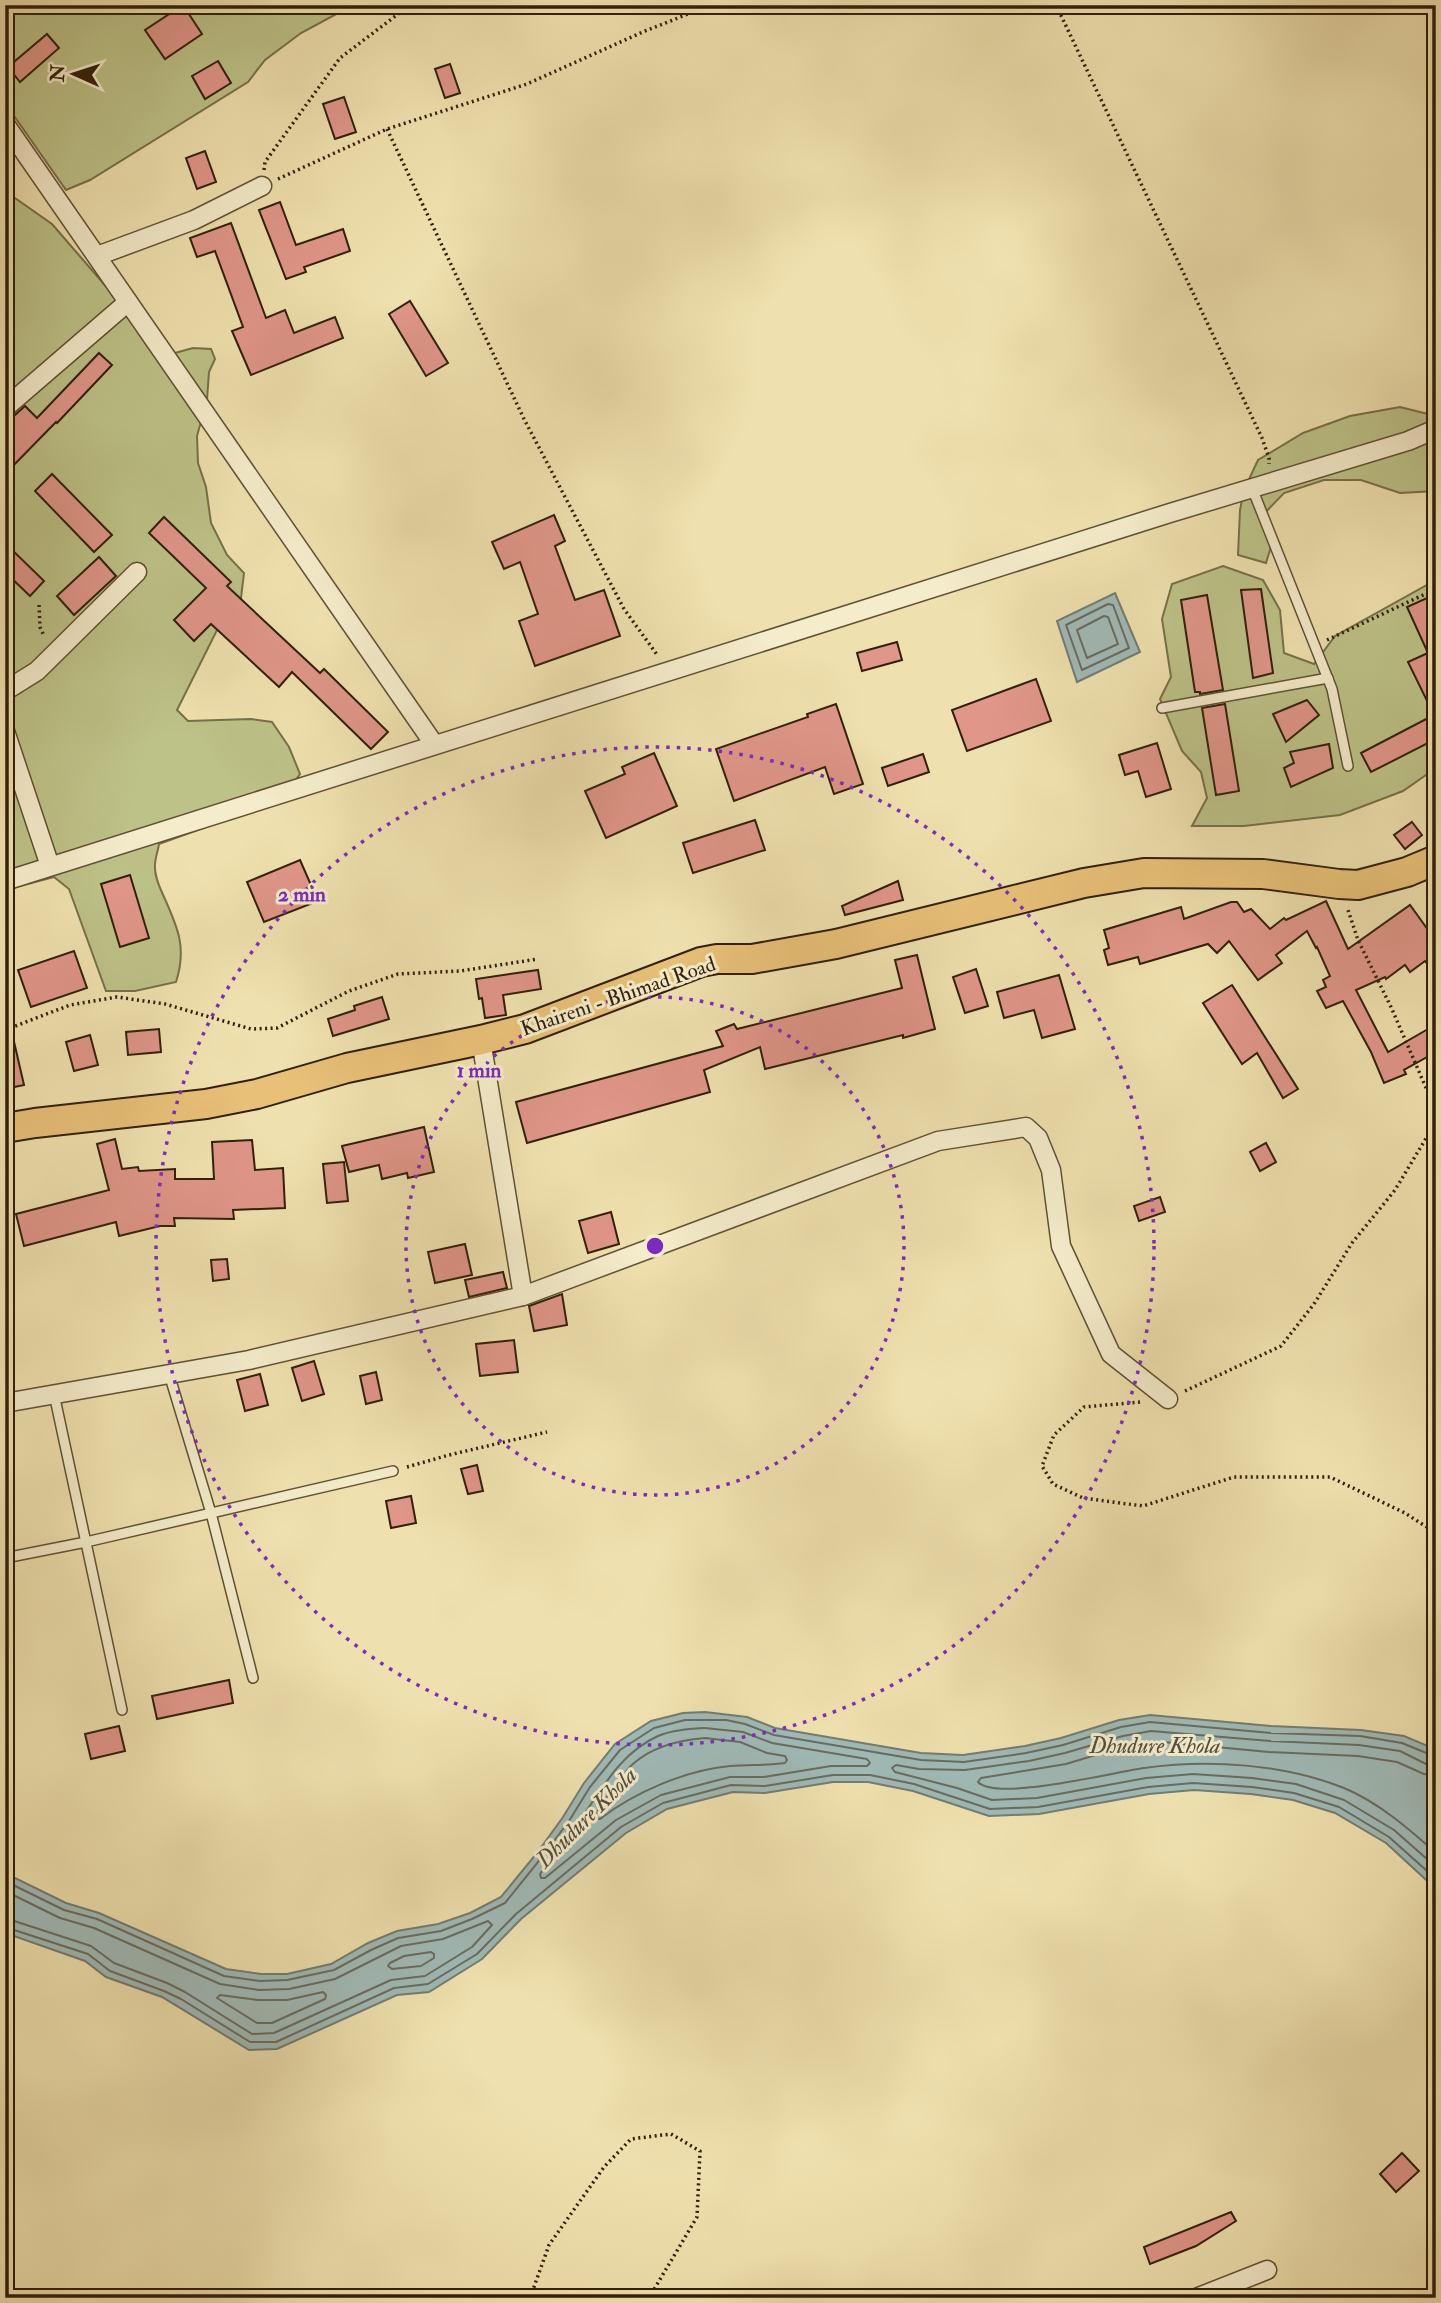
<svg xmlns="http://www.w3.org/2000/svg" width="1441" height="2303" font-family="'IM FELL Double Pica',serif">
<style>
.green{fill:#bdc288;stroke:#777049;stroke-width:2}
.water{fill:#a0bab7;stroke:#747c72;stroke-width:2}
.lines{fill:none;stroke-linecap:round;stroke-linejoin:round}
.shore{stroke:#686c60;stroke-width:2}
.building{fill:#e09689;stroke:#311f0a;stroke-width:2}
.service-casing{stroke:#605033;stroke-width:12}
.minor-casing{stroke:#605033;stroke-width:21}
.primary-casing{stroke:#311f0a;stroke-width:32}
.path{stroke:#311f0a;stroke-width:3.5;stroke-dasharray:2 3.5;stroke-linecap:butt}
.service{stroke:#f5eccb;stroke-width:9}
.minor{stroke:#f5eccb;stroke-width:18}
.primary{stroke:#e8c078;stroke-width:28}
.ring{fill:none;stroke:#7b2cbf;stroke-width:3.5;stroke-dasharray:3.5 7}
.labels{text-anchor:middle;stroke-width:6;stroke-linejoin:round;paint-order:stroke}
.street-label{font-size:21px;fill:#311f0a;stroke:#f5eccb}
.water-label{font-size:23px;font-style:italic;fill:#524e3e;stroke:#f5eccb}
.centre{fill:#7b2cbf;stroke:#f5eccb;stroke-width:3.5}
.ring-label{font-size:21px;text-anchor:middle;font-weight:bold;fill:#7b2cbf;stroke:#f5eccb;stroke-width:6;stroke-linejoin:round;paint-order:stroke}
</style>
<rect width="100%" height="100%" fill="#efe1af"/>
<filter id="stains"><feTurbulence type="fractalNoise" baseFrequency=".00286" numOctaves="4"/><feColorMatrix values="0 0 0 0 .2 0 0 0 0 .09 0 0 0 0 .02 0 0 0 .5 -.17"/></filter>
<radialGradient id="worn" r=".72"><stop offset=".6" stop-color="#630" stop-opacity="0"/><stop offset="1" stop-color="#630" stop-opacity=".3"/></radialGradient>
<g class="green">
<polygon points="5,5 353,5 301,33 265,60 248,82 90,180 66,190 5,103"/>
<path d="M 5,191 L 52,224 L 129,313 L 136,329 L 151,350 L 175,353 L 193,348 L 211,349 L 215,359 L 209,372 L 207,400 L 197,436 L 198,463 L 206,487 L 211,523 L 227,555 L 244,573 L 240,606 L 219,626 L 177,710 L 188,721 L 251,719 L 272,722 L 289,747 L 300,774 L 281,800 L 159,844 C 158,851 155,858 155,865 C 154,876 160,888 164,897 C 178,928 187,948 176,982 L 135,991 L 106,991 L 69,889 L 54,877 L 16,887 L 5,894 Z"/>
<polygon points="1400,407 1436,416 1436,491 1400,493 1361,480 1324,480 1284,493 1263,515 1273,540 1266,563 1238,555 1240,510 1244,490 1258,460 1303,433 1350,416"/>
<polygon points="1223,566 1263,580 1280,610 1284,653 1314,664 1335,636 1436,580 1436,766 1433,770 1403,791 1340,815 1244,826 1192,826 1207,798 1201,772 1182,751 1160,699 1171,677 1162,619 1172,584"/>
</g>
<g class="water">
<polygon points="1115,593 1140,652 1077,682 1057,621"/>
<polygon points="705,1712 747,1717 775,1728 921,1753 963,1755 1025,1746 1061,1738 1119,1720 1150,1715 1271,1726 1361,1730 1404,1736 1428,1746 1436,1752 1436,1889 1386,1843 1335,1813 1293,1800 1251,1794 1194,1790 1149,1794 1039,1814 989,1816 913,1791 868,1782 833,1782 765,1793 733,1792 667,1809 626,1833 521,1919 482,1959 429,1992 397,1995 277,2049 249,2050 162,1997 106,1977 85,1961 8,1934 5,1930 5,1873 66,1903 99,1913 226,1969 261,1974 287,1974 331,1964 368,1943 397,1931 438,1924 470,1913 501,1897 537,1853 563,1817 584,1783 615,1744 651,1721 683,1713"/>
</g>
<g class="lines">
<g class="shore">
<polygon points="1108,604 1113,605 1129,648 1082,670 1066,625"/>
<polygon points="1104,616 1108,617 1118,644 1087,658 1077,630"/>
<path d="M 705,1728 L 743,1732 L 772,1743 L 867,1759 L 870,1763 L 867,1766 L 831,1766 L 764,1777 L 730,1777 L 661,1795 L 616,1820 L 545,1878 L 541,1878 L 540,1874 C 552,1858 564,1843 576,1826 C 600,1793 618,1754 658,1736 C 672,1730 690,1729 705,1728 Z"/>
<path d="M 705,1738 L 740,1742 L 767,1753 L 785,1756 L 787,1760 L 785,1763 C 766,1766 749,1764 730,1766 C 686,1770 635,1792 600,1819 L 596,1818 C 597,1808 606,1798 612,1790 C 619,1782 625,1771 633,1764 C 653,1746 679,1740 705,1738 Z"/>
<polyline points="1436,1766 1428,1765 1400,1751 1359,1745 1270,1741 1151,1731 1123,1736 1065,1753 1029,1761 965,1770 919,1769 896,1765 892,1768 895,1772 957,1788 992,1800 1037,1798 1146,1778 1193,1774 1252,1778 1296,1784 1344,1800 1394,1830 1436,1867"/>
<path d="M 1436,1776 L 1424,1774 L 1397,1762 L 1358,1756 L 1269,1752 L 1152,1741 L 1125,1746 L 1066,1764 L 981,1778 L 978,1782 C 996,1802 1114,1772 1144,1768 C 1209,1759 1284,1764 1344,1788 C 1378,1802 1409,1829 1436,1853"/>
<polyline points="5,1881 64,1910 97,1919 224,1976 260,1981 287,1980 334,1970 371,1950 398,1938 441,1931 472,1919 505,1903 542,1857 569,1821 590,1787 620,1750 654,1728 685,1720 726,1720 745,1724 774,1735 921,1760 964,1762 1026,1753 1063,1745 1121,1727 1150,1722 1271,1733 1360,1736 1402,1743 1436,1757"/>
<polyline points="5,1891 60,1918 94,1928 220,1984 259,1990 289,1989 335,1979 401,1946 443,1939 488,1921 492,1925 472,1947 425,1976 391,1980 274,2033 252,2034 185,1992 167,1983 114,1963 91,1946 5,1918"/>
<polyline points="5,1927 88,1954 110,1971 164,1991 181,1999 250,2042 276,2042 394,1988 428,1984 477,1954 516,1914 621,1827 663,1803 731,1785 765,1786 833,1775 870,1775 914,1784 990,1809 1038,1807 1148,1787 1193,1783 1252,1787 1294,1793 1339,1807 1389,1837 1436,1879"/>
<polygon points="431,1952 434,1954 434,1958 421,1966 392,1969 388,1966 390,1963 404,1956"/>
<polygon points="323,1992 326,1995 325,1999 272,2023 257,2023 217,1998 220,1995 258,2000 287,2000"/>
</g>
</g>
<g class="building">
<polygon points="183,5 202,34 165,59 145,30"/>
<polygon points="47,34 59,48 20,82 8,67"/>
<polygon points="218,61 231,83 205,99 192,76"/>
<polygon points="450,64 460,93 445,98 435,69"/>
<polygon points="344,97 356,132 335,139 323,104"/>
<polygon points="205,151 216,182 197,189 186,158"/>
<polygon points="280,202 296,245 343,229 350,251 304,267 306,272 286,279 259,210"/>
<polygon points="231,223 266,318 285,310 294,333 335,317 343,338 251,375 232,331 243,327 215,251 197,257 190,238"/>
<polygon points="410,301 448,363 426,376 389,314"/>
<polygon points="99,353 112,365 57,423 56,422 5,474 5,424 25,406 37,418"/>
<polygon points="52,474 112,535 94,552 35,491"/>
<polygon points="554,515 565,541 555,546 575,600 604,590 620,636 535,666 519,621 538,614 520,562 504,569 492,542"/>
<polygon points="164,517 231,582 227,586 320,673 324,669 388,732 371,749 292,672 279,687 211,624 194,641 174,620 206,588 149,533"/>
<polygon points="5,543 44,581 30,596 5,572"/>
<polygon points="99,557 116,576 74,615 57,596"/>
<polygon points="1261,589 1273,673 1253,678 1241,590"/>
<polygon points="1436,594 1436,739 1371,772 1361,753 1434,715 1408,662 1428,653 1407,607"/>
<polygon points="1207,595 1223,690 1200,694 1200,692 1195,692 1181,600"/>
<polygon points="897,642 902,660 862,671 857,653"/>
<polygon points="1036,679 1051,721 967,751 952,710"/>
<polygon points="1307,700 1319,715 1286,742 1273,714"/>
<polygon points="836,704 863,784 834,794 825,767 734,801 716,749 808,717 807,714"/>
<polygon points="1225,704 1239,791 1216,795 1202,708"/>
<polygon points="1157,743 1171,789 1146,797 1138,771 1125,775 1119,755"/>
<polygon points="1329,744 1333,768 1291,787 1284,768 1294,763 1290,752"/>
<polygon points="654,753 677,806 606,838 585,791 625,774 622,767"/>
<polygon points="923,754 929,772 888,786 882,768"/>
<polygon points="755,820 765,850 693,873 683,843"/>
<polygon points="1412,822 1422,835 1405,849 1394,835"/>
<polygon points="300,860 318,901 264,922 247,882"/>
<polygon points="130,875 149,938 120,947 101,884"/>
<polygon points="898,881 903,900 845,915 842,906"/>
<polygon points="1326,901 1348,949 1410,905 1436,941 1436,974 1425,961 1410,972 1405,965 1386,979 1385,977 1356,990 1388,1052 1428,1029 1436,1043 1436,1052 1404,1070 1406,1074 1384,1083 1371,1052 1343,1001 1326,1008 1317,991 1326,987 1323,980 1330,976 1317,947 1316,948 1307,931 1276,955 1282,963 1258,980 1229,941 1217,953 1208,944 1140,964 1138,957 1108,965 1104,950 1109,948 1104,930 1181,907 1184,919 1231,902 1237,902 1244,912 1251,909 1270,929 1284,918 1286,920"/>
<polygon points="74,951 87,988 31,1007 18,970"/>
<polygon points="917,955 935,1029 903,1038 903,1035 765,1069 760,1047 704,1070 710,1092 527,1143 516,1102 723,1046 716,1031 734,1024 737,1029 902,988 895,960"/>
<polygon points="976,969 988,1006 965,1013 953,977"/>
<polygon points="538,970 541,989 503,995 506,1015 485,1018 482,998 479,999 476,979"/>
<polygon points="1059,975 1075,1029 1042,1038 1034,1010 1004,1018 997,992"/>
<polygon points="1232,985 1298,1089 1283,1098 1257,1053 1242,1064 1203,1003"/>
<polygon points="382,997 389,1019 333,1036 328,1019 355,1010 354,1006"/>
<polygon points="159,1029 161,1052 128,1055 126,1032"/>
<polygon points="12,1033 24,1085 5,1089 5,1034"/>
<polygon points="90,1035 98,1065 74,1071 66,1042"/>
<polygon points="424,1127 434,1172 408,1178 407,1173 382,1179 379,1165 349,1172 342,1146"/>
<polygon points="115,1139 122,1169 138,1167 139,1171 175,1169 175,1179 214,1179 212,1142 252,1140 255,1170 283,1168 285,1208 233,1210 234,1219 174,1218 175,1226 160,1226 119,1236 116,1222 24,1246 16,1214 109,1190 97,1144"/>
<polygon points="1266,1143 1276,1162 1260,1171 1250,1152"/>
<polygon points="344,1162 348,1201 327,1203 323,1164"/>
<polygon points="1160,1197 1165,1212 1139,1221 1134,1206"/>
<polygon points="611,1212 619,1244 588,1253 579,1221"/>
<polygon points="465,1244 472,1275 435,1283 428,1252"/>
<polygon points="227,1259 229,1279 213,1281 211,1260"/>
<polygon points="503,1272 507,1288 469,1297 465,1280"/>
<polygon points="562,1294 567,1325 534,1331 529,1306"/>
<polygon points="514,1340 518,1372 480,1376 476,1344"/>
<polygon points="314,1361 324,1394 302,1401 292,1368"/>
<polygon points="376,1372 382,1400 366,1404 360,1376"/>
<polygon points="260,1374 268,1405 245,1411 237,1380"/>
<polygon points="477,1465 483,1491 468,1494 461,1469"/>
<polygon points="411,1496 416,1523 391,1528 386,1501"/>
<polygon points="229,1680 233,1703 157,1719 152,1696"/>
<polygon points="119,1726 125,1751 91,1759 85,1734"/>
<polygon points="1402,2153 1419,2171 1396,2192 1380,2174"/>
<polygon points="1231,2212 1236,2221 1196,2246 1150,2264 1144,2247"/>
</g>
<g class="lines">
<defs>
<g id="service">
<polyline points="1252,488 1332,689 1348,766"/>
<polyline points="1162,708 1328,678"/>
<polyline points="169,1374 211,1513 253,1678"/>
<polyline points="54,1394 122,1710"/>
<polyline points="5,1558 86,1542 393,1471"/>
</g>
<g id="minor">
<polyline points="5,124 434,744"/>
<polyline points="97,256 194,220 262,186"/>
<polyline points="5,408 128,302"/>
<polyline points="5,691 37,671 137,572"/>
<polyline points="5,731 50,866"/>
<polyline points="5,881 1170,513 1408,441 1436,429"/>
<polyline points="523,1296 938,1141 1026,1127 1038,1138 1051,1170 1061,1246 1111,1354 1168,1399"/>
<polyline points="5,1403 249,1360 523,1296 481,1040"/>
<polyline points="1196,2298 1267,2270"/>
</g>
<polyline id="primary" points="5,1128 35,1123 206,1104 257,1094 347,1068 481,1040 525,1029 701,962 717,959 752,959 836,944 1084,883 1144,873 1263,874 1339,884 1358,885 1407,872 1436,860"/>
</defs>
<use href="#service" class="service-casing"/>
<use href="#minor" class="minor-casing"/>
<use href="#primary" class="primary-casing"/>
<g class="path">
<polyline points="1056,5 1262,438 1269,458 1269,464"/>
<polyline points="387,129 524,419 624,609 658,656"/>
<polyline points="264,170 265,162 340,58 410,5"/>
<polyline points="278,179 387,129 527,84 645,31 688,14 703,5"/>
<polyline points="39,605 40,627 44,636"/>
<polyline points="1327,640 1436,589"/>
<polyline points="5,1030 70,1005 117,997 165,1004 251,1029 277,1028 349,991 398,974 460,971 538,959"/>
<polyline points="1185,1391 1281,1346 1314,1304 1352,1243 1395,1190 1428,1135 1433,1104 1391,1007 1358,940 1348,910"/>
<polyline points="1140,1402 1084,1407 1054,1435 1042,1466 1053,1484 1083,1498 1143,1506 1234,1477 1330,1477 1405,1513 1436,1533"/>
<polyline points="407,1467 449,1455 547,1432"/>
<polyline points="530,2298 549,2245 604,2167 631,2139 671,2134 700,2151 697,2217 649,2298"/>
</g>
<use href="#service" class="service"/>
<use href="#minor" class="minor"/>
<use href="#primary" class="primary"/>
</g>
<g class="ring">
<circle cx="655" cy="1246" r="249"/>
<circle cx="655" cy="1246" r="499"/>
</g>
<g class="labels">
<g class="street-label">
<text transform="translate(618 996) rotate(-19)" y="7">Khaireni - Bhimad Road</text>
</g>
<g class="water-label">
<text x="1155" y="1753">Dhudure Khola</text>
<text transform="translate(586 1817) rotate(-45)" y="8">Dhudure Khola</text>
</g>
</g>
<circle cx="655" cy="1246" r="10" class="centre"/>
<g class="ring-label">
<text x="302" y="901">2 min</text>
<text x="479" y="1077">1 min</text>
</g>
<rect width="1441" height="2303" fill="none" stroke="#efe1af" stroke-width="28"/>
<rect x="7" y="7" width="1427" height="2289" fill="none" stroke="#311f0a" stroke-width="3.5"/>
<rect x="14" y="14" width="1413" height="2275" fill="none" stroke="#311f0a" stroke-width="2"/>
<g transform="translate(74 74) rotate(273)" stroke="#f5eccb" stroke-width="5" paint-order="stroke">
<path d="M0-5L12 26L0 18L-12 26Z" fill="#311f0a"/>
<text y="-10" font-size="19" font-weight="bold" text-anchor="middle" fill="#311f0a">N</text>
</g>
<rect width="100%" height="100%" filter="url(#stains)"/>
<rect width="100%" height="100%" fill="url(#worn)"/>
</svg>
